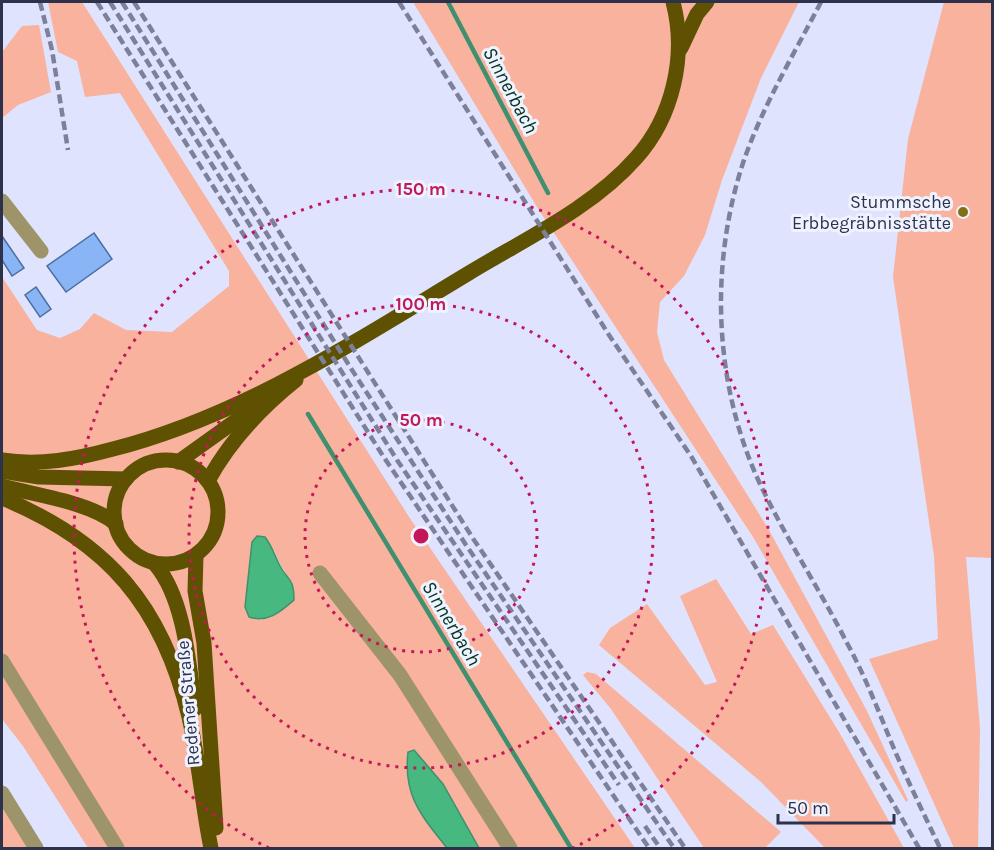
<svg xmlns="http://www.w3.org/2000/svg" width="994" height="850" font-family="Karla,sans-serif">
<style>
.green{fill:#f8b29d;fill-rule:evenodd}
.water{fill:#47b87f;stroke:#40906f;stroke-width:1.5}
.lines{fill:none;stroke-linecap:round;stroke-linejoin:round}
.stream{stroke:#40906f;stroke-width:4.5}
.building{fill:#89b4f6;stroke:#4c6ea0;stroke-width:1.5}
.minor{stroke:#9d946a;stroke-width:15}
.major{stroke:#5e5101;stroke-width:15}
.rail{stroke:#7c8099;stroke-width:4.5;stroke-dasharray:9 4.5;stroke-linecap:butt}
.ring{fill:none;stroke:#c2185b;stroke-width:3;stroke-dasharray:3 6}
.poi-dot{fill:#827112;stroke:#eff2ff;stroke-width:2}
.labels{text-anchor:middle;stroke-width:6;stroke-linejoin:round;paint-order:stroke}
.poi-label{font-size:18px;fill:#2e314a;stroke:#eff2ff;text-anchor:end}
.street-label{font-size:18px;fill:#2e314a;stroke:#eff2ff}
.water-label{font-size:20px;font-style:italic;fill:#02341e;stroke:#eff2ff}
.centre{fill:#c2185b;stroke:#eff2ff;stroke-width:3}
.ring-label{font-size:18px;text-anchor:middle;font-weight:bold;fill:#c2185b;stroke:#eff2ff;stroke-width:6;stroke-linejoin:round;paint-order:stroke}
</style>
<rect width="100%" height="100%" fill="#dfe3fd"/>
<g class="green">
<path d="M 48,2 L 82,2 L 411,520 L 635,848 L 479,848 L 443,784 L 408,752 C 403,796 421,815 447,848 L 88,848 L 23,746 L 2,719 L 2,277 L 37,330 L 60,338 L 80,329 L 94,313 L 126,330 L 172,332 L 229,286 L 229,271 L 120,93 L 85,97 L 77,61 L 58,52 ZM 274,550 C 280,569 294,579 294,600 L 277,614 L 260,620 Z"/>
<polygon points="413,2 799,2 761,78 722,180 705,235 684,276 660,302 657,332 664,360 769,530 867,711 908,800 906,802 753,537 537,207"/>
<polygon points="944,2 992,2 992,558 966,557 980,729 978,848 954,848 869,659 938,639 934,556 893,277 908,139"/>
<polygon points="39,25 51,92 18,105 2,118 2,52 22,26"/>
<polygon points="716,579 751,634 773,625 839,732 904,848 825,848 761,782 599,645 610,628 647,604 705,685 717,682 680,596"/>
<polygon points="587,672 596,674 781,832 765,848 704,848 611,709 583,675"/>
<polygon points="2,801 30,848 2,848"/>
</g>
<g class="water">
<path d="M 257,536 L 265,537 C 272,546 274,554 279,564 C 287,581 294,576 294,600 C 280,612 268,623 249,617 L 245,607 L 252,542 Z"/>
<path d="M 414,750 L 443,784 L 479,848 L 447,848 C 421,815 403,796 408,752 Z"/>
</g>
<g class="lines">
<g class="stream">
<polyline points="448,2 548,193"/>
<polyline points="308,414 571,848"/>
</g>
</g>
<g class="building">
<polygon points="94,233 112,259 66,292 47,266"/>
<polygon points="2,236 24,268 12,276 2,260"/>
<polygon points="36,287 51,309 40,317 25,295"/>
</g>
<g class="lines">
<g class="minor">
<polyline points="2,201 41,251"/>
<polyline points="320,573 400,675 510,848"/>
<polyline points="2,661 117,848"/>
<polyline points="2,793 36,848"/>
</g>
<g class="major">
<polyline points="681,48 697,14 707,2"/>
<path d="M 2,460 C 40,466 76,459 113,449 C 242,416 356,341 469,273 C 525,239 592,208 636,158 C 673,117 687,55 673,2"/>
<circle cx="166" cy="512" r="52"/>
<polyline points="178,462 262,402"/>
<polyline points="2,471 39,477 126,479"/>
<path d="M 208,481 C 229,442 261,408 296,380"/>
<path d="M 2,486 C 34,495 91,502 116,524"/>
<path d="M 2,498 C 107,541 163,606 189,717 C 199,760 202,805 211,848"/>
<polyline points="196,555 195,591 204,643 216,828"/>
<path d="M 155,564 C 185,599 189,665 195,709"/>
</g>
<g class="rail">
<polyline points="40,2 52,50 68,150"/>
<polyline points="97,2 383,456 649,848"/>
<polyline points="110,2 397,460 619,785"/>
<polyline points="122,2 352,370 466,545 674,848"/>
<polyline points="134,2 474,540 685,848"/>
<polyline points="399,2 609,335 691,456 919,848"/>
<path d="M 821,2 C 794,54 762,107 743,163 C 709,267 714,387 761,486 C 787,540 820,590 847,643 C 865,676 878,710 892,744 C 907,780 924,814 940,848"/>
<polyline points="645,826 660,848"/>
</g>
</g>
<g class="ring">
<circle cx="421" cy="536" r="116"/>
<circle cx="421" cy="536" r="232"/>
<path d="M269 848A347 347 0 1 1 573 848"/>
</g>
<circle class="poi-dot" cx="963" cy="212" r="6"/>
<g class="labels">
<g class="poi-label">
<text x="951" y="208">Stummsche<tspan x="951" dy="21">Erbbegräbnisstätte</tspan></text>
</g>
<g class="street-label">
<text transform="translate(188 703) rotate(-95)" y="6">Redener Straße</text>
</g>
<g class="water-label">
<text transform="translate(511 90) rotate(62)" y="7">Sinnerbach</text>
<text transform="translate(452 623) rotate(59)" y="7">Sinnerbach</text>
</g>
</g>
<circle cx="421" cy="536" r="9" class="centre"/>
<g class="ring-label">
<text x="421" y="195">150 m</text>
<text x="421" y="310">100 m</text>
<text x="421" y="426">50 m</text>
</g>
<rect width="994" height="850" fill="none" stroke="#2e314a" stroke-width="6"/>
<path d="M778 814v9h116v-9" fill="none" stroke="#2e314a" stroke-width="3"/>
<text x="787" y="814" font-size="18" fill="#2e314a" stroke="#eff2ff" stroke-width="4.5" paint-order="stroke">50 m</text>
</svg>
